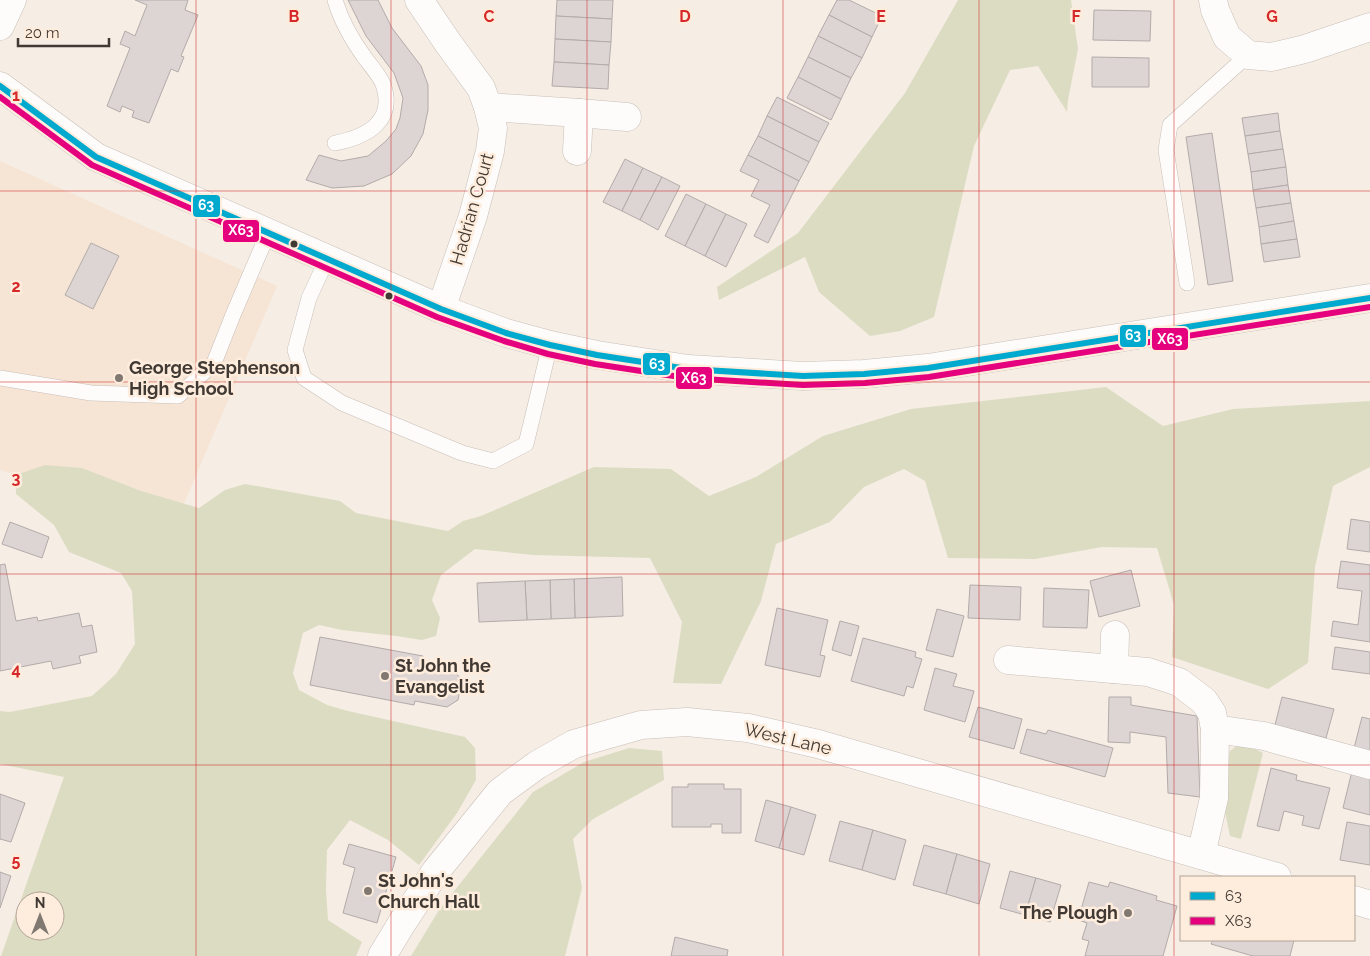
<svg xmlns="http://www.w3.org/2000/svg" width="1370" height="956" font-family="Raleway,sans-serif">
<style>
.built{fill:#f6e5d5}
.green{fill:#dcdcc3;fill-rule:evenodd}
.building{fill:#dcd5d4;stroke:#b2aba9}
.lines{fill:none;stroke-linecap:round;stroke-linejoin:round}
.lane-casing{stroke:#c7bfb8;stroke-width:16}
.street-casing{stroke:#c7bfb8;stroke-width:29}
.secondary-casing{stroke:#c7bfb8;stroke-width:29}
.lane{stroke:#fefcfb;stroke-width:15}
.street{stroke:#fefcfb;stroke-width:28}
.secondary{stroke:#fefcfb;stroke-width:28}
.bus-1-casing{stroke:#feecdc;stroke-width:10}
.bus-2-casing{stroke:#feecdc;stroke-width:10}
.bus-1{stroke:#00a9ce;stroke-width:6}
.bus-2{stroke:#e5007d;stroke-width:6}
.grid{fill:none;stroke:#d62828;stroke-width:1;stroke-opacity:0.55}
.bus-dot{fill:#413933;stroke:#feecdc;stroke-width:2}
.poi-dot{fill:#807871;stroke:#feecdc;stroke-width:2}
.labels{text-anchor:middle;stroke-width:5;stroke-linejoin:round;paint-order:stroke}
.street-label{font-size:18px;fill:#413933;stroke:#feecdc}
.poi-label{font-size:18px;font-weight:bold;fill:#413933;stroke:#feecdc;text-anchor:start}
.grid-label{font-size:16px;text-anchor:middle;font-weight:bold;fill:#d62828;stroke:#feecdc;stroke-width:5;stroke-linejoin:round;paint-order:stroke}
.line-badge{stroke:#feecdc;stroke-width:2}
.badge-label{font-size:14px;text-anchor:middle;font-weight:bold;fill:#fff}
</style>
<rect width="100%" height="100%" fill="#f6ede4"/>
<polygon class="built" points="0,161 277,286 176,522 0,470"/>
<g class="green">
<polygon points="958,0 1071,0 1078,49 1068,100 1067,112 1038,66 1010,70 974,146 934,317 900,331 870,336 819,292 805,257 719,300 717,287 798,233 905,93"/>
<path d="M 1106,387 L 1163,426 L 1233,409 L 1370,401 L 1370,467 L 1333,486 L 1315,567 L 1308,663 L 1268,689 L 1172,657 L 1174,605 L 1157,548 L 1102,547 L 1035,559 L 948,558 L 925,481 L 904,469 L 864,487 L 830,522 L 776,544 L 761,601 L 721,684 L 673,683 L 682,622 L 650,558 L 533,555 L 475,549 L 441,575 L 432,600 L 440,618 L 436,636 L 422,640 L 396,636 L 342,630 L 319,625 L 303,633 L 293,673 L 299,690 L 327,705 L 348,711 L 465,737 L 475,748 L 476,780 L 457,813 L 419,865 L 388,840 L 350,820 L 327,850 L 326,890 L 328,920 L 362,942 L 356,956 L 1,956 L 64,777 L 0,764 L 0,711 L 10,712 L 92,696 L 116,674 L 135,644 L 132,591 L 121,573 L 69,552 L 54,525 L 16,494 L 16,475 L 45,465 L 82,468 L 141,491 L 199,508 L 225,490 L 245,484 L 340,501 L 356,513 L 448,531 L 463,521 L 481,516 L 594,467 L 671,469 L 709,496 L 756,477 L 823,436 L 911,409 ZM 25,901 L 55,901 L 55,931 L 25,931 Z"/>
<polygon points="1238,745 1251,747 1263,753 1241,839 1230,836 1224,807 1227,760 1230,751"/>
<polygon points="629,748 662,751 664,780 593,819 573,839 582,888 565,956 411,956 439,910 533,792 584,762"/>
</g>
<g class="building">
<polygon points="135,0 188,0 185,10 198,15 181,56 184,57 178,72 171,69 149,123 132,117 134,111 122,106 120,112 107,106 130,48 120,44 125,31 135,36 147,5"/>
<polygon points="348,0 378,0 392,28 421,66 428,85 428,110 423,134 411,156 392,174 364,186 332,188 306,180 319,155 341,161 368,156 386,141 396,129 400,118 403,98 394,73 366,36"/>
<polygon points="557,0 613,0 612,19 556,16"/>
<polygon points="837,0 849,0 882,16 872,37 829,15"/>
<polygon points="1094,10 1151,11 1150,41 1093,40"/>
<polygon points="829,15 872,37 862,58 818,36"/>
<polygon points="556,16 612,19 611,42 555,39"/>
<polygon points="818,36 862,58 851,78 808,57"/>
<polygon points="555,39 611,42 609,65 554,62"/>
<polygon points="808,57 851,78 841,99 798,77"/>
<polygon points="1092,57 1149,58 1149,87 1092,87"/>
<polygon points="554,62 609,65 608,89 552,86"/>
<polygon points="798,77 841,99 831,120 787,98"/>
<polygon points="777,97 829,123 819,142 767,116"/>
<polygon points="1278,113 1280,131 1245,136 1242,118"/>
<polygon points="767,116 819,142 809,162 758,136"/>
<polygon points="1280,131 1283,149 1248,154 1245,136"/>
<polygon points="1212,133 1233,281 1208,285 1186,137"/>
<polygon points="758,136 809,162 799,181 748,155"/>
<polygon points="1283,149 1286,167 1251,172 1248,154"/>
<polygon points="748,155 799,181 768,243 754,236 770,205 751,196 759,180 740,171"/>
<polygon points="625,159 643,168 622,211 603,202"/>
<polygon points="1286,167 1288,185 1253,190 1251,172"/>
<polygon points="643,168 662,177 640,220 622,211"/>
<polygon points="662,177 680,186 658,230 640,220"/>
<polygon points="1288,185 1291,203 1256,208 1253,190"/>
<polygon points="686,194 706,204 685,246 665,236"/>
<polygon points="1291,203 1294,221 1259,227 1256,208"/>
<polygon points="706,204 726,214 705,256 685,246"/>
<polygon points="726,214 747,224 726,267 705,256"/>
<polygon points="1294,221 1297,239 1261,244 1259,227"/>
<polygon points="1297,239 1300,257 1264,262 1261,244"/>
<polygon points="91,243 119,256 93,309 65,295"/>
<polygon points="1351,519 1370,522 1370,552 1347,549"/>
<polygon points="10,522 49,537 42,558 2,544"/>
<polygon points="1341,561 1370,565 1370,642 1331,636 1333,621 1358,625 1362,591 1337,588"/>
<polygon points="5,564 16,621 37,617 38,621 79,613 82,627 92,625 97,652 79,656 81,663 53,669 51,661 0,671 0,565"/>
<polygon points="1131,570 1140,606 1099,617 1090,581"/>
<polygon points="622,577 623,616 575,618 574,579"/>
<polygon points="574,579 575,618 551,619 550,580"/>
<polygon points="550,580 551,619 527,620 525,581"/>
<polygon points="525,581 527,620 479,622 477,583"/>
<polygon points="970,585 1021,587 1020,620 968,618"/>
<polygon points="1044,588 1089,590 1087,628 1043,627"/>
<polygon points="777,608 828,620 820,655 825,656 820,677 765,665"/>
<polygon points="937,609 964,616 953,657 926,650"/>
<polygon points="840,621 859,626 851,656 832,650"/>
<polygon points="320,637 423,656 422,665 454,671 462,680 458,700 447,707 415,701 414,705 310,685"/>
<polygon points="863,638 916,652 915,657 922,659 913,688 907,686 904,696 851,681"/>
<polygon points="1335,647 1370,652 1370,674 1332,669"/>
<polygon points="935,668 957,674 953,686 974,691 965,722 924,710"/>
<polygon points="1109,697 1131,697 1131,705 1197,716 1200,797 1168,793 1166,737 1130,732 1130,743 1108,742"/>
<polygon points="1282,697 1334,709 1326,738 1275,725"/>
<polygon points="978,707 1022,719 1014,749 969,737"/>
<polygon points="1362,717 1370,719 1370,756 1353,752"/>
<polygon points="1027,729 1046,734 1048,730 1113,748 1105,777 1020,753"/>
<polygon points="1271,768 1297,775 1296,780 1330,788 1319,829 1302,825 1304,816 1284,811 1279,831 1257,826"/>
<polygon points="1352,771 1370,775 1370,815 1343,808"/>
<polygon points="688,784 724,784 724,789 741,789 741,833 722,833 722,824 711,824 711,827 672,827 672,787 688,787"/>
<polygon points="0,794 25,803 11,842 0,839"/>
<polygon points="766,800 791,807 779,848 755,841"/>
<polygon points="791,807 816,815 804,855 779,848"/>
<polygon points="840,821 873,830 862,870 829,861"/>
<polygon points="1347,822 1370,826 1370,865 1340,860"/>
<polygon points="873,830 906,840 895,880 862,870"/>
<polygon points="349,844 396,857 377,923 343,913 355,868 343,864"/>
<polygon points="924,845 957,854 946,894 913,885"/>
<polygon points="957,854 990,864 979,904 946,894"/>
<polygon points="1010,871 1036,878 1025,915 1000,908"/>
<polygon points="0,872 11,876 0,908"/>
<polygon points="1036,878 1061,885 1050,922 1025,915"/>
<polygon points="1089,882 1108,887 1110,882 1157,896 1156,900 1177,906 1163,956 1085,956 1089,941 1082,939 1087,923 1078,920"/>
<polygon points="675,937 728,950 727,956 671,956"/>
<polygon points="1213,940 1294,940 1290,956 1253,956 1211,944"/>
</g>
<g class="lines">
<defs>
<g id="lane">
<path d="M 335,0 C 341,21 352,40 365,58 C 371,66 379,75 383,84 C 396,121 367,137 335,143"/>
<polyline points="327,259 309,298 295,350 304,378 342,403 462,453 493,461 526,444 550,345"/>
<polyline points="1187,283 1166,150 1170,125 1248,55"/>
<polyline points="0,378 91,393 178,396 214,363 233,315 268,233"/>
</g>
<g id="street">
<polyline points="419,0 448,43 481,88 488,107 493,128 490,151 473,216 441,309"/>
<polyline points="1213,0 1215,10 1227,37 1248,55 1272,57 1305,49 1370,27"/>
<polyline points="488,107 579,113"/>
<polyline points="577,151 579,113 627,117"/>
<polyline points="1008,660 1148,672 1179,682 1204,701 1212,713 1215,729 1214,798 1201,855"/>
<polyline points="1114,669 1115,635"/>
<polyline points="1215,729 1264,736 1370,765"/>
</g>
<g id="secondary">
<polyline points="0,26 12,0"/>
<polyline points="0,86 96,157 441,309 506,333 550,345 597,355 688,369 803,376 864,374 928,368 1370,298"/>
<polyline points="1354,900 1370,905"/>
<polyline points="382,956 402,923 436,871 500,792 537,765 574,744 641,725 687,722 748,728 818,744 1277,877"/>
</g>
</defs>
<use href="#lane" class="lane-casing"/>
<use href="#street" class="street-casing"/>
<use href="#secondary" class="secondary-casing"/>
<use href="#lane" class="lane"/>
<use href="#street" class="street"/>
<use href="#secondary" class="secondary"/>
<defs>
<polyline id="bus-1" points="0,86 96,157 441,309 506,333 550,345 597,355 688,369 803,376 864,374 928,368 1370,298"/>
<polyline id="bus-2" points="0,97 92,165 437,317 504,341 548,354 595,364 687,378 803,385 865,383 929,377 1370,307"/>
</defs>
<use href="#bus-1" class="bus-1-casing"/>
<use href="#bus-2" class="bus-2-casing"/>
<use href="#bus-1" class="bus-1"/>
<use href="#bus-2" class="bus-2"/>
</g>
<path class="grid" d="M 196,0 L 196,956M 391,0 L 391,956M 587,0 L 587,956M 783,0 L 783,956M 979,0 L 979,956M 1174,0 L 1174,956M 0,191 L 1370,191M 0,382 L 1370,382M 0,574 L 1370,574M 0,765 L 1370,765"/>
<g class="bus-dot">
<circle cx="294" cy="244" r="4.5"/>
<circle cx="389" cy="296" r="4.5"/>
</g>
<g class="poi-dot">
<circle cx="119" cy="378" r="5"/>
<circle cx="385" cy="676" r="5"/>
<circle cx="368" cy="891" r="5"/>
<circle cx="1128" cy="913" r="5"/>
</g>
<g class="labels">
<g class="street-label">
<text transform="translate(472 209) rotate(-74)" y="6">Hadrian Court</text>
<text transform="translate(788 739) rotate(13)" y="6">West Lane</text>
</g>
<g class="poi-label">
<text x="129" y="374">George Stephenson<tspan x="129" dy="21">High School</tspan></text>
<text x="395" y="672">St John the<tspan x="395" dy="21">Evangelist</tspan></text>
<text x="378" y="887">St John's<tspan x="378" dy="21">Church Hall</tspan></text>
<text x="1118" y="919" text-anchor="end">The Plough</text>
</g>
</g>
<g class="grid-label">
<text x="294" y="22">B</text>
<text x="489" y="22">C</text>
<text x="685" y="22">D</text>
<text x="881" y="22">E</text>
<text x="1076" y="22">F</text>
<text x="1272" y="22">G</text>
<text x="16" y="101">1</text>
<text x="16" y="292">2</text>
<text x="16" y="484">3</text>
<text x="16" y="675">4</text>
<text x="16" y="866">5</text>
</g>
<g class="line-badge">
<rect x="192" y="194" width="29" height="24" rx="5" fill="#00a9ce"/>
<rect x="222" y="219" width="38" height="24" rx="5" fill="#e5007d"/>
<rect x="1119" y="324" width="28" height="24" rx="5" fill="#00a9ce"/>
<rect x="1151" y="327" width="38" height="24" rx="5" fill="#e5007d"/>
<rect x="642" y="352" width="29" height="24" rx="5" fill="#00a9ce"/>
<rect x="675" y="366" width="38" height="24" rx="5" fill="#e5007d"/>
</g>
<g class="badge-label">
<text x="206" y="210">63</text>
<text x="241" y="235">X63</text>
<text x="1133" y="340">63</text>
<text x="1170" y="344">X63</text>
<text x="657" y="369">63</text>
<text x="694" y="383">X63</text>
</g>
<rect x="1180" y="876" width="175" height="65" fill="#feecdc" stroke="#b2a498"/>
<rect x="1190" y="892" width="25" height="8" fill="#00a9ce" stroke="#b2a498"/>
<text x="1225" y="901" font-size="15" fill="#413933">63</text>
<rect x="1190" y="917" width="25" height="8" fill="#e5007d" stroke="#b2a498"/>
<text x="1225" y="926" font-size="15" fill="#413933">X63</text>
<g transform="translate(40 916)"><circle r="24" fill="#feecdc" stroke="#b2a498"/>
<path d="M0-4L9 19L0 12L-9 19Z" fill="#807871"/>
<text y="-8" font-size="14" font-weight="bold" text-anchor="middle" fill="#413933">N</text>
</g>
<path d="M18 38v8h91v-8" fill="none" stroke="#413933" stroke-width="2.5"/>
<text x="25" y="38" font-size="15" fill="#413933" stroke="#feecdc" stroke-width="4" paint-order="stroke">20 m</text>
</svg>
